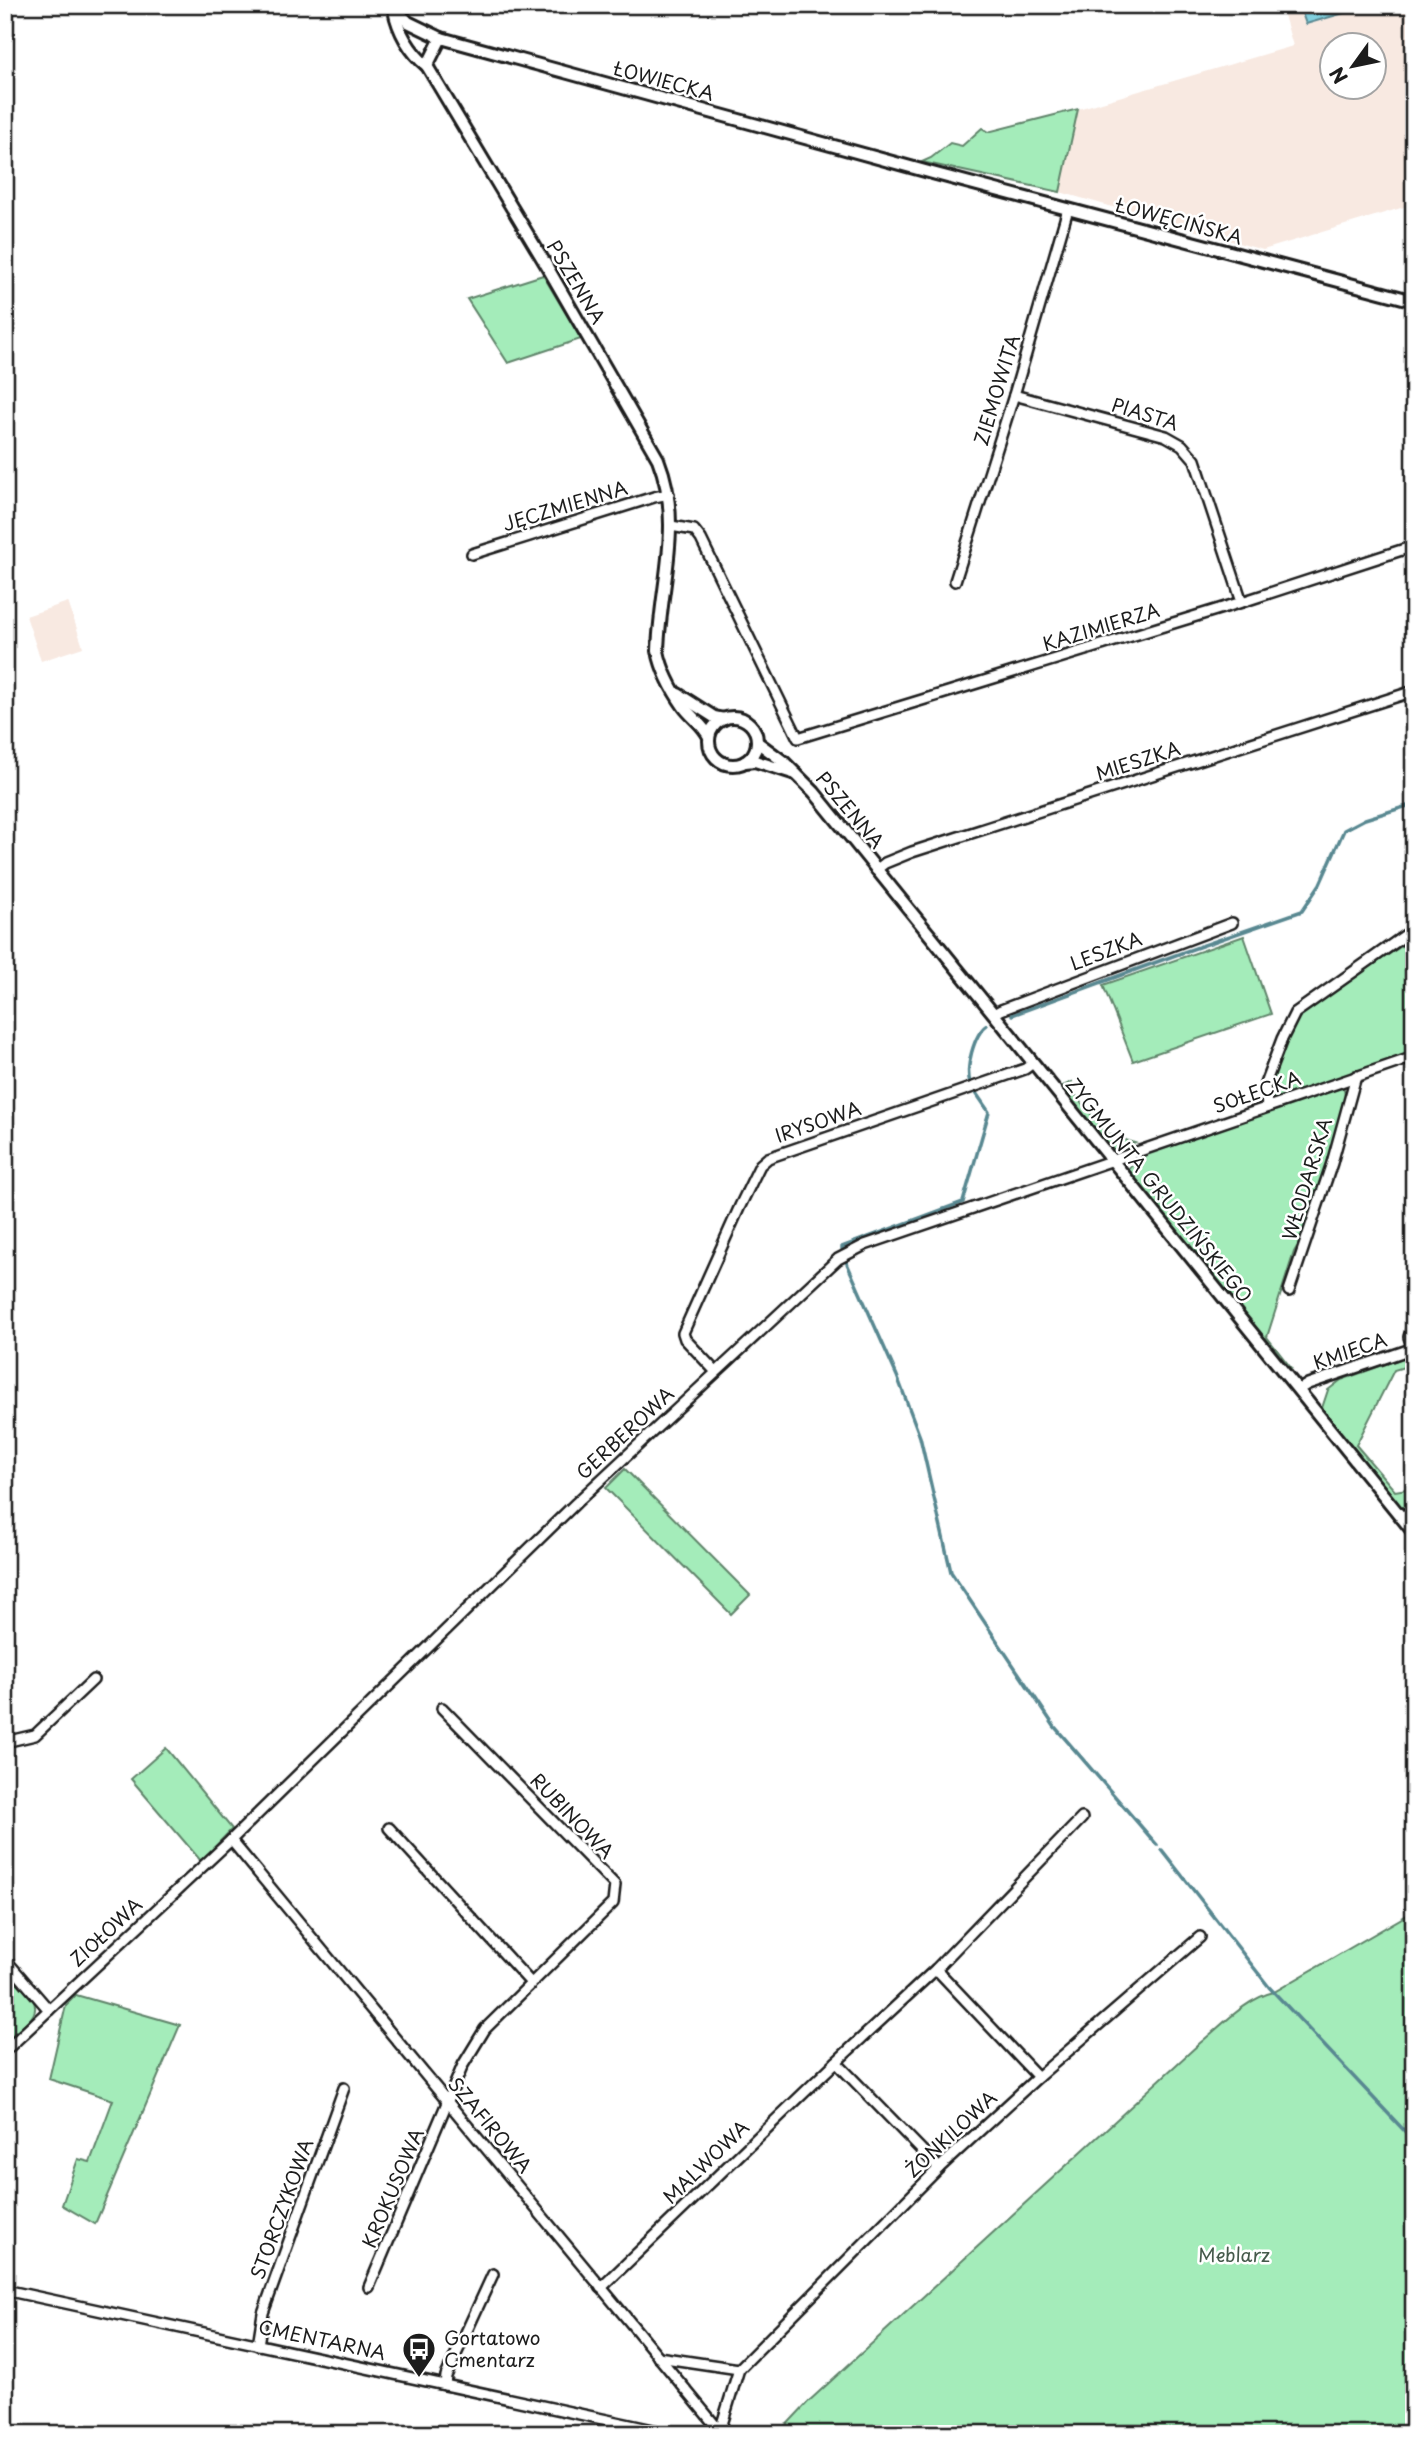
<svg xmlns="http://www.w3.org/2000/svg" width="1419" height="2439" font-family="'Playpen Sans',sans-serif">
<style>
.built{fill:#f8e9e1;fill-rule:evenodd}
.green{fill:#a4ecba;stroke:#60846b;stroke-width:2}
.water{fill:#81d0df;stroke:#598891;stroke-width:2}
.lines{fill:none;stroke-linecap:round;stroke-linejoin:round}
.stream{stroke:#598891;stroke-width:3.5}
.minor-casing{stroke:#1c1c1c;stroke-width:14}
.tertiary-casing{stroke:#1c1c1c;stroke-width:16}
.minor{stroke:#fff;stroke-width:9}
.tertiary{stroke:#fff;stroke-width:10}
.labels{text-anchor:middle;stroke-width:5;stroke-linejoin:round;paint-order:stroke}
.street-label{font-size:19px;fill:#1c1c1c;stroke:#fff}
.park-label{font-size:19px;fill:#455a4b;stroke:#fff}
.poi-label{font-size:19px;fill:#1c1c1c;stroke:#fff;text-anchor:start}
</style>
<rect width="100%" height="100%" fill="#fff"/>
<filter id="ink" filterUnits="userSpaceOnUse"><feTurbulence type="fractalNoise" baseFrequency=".0143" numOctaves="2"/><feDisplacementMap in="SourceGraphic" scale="14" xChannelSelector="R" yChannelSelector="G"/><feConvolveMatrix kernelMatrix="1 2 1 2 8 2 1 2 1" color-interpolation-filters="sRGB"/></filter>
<g filter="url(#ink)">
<g class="built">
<path d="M 1281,5 L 1414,5 L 1414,204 L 1263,250 L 1060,192 L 1078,109 L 1293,46 ZM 1332,46 L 1374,46 L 1374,88 L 1332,88 Z"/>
<polygon points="68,602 83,647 41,661 26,616"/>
</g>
<g class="green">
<polygon points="1078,109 1060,192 922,162 931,158 950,143 962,146 982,128 988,132"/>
<polygon points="543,275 581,339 508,363 467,299"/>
<polygon points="1244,936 1271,1014 1133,1061 1103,985"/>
<polygon points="1414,938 1414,1053 1269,1103 1268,1086 1291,1025 1302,1011"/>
<polygon points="1072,1082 1072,1091 1107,1134 1135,1143 1113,1152 1105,1152 1051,1091"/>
<polygon points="1336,1087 1344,1089 1346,1102 1309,1227 1294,1252 1267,1337 1291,1368 1281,1369 1126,1179 1127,1170 1146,1153"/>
<polygon points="1414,1354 1414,1364 1394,1370 1356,1445 1395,1491 1413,1488 1414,1504 1400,1509 1321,1411 1328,1390 1341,1380"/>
<polygon points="625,1469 750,1595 731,1614 606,1488"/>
<polygon points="166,1748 232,1829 201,1861 131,1779"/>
<path d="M 1414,1911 L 1414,2434 L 778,2434 L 808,2402 L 1200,2043 C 1222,2025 1247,1998 1274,1992 Z"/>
<path d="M 5,1967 C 14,1977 41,1998 34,2013 C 30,2023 14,2033 5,2041 Z"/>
<polygon points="76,1995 180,2025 95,2224 62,2205 78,2159 90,2162 113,2100 49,2079 66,2005"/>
</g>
<polygon class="water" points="1299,5 1344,5 1347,12 1306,24"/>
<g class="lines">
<g class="stream">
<polyline points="1012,1015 1184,952 1302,911 1320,884 1344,830 1365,819 1414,804"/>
<path d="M 971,1085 C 964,1070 974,1034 987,1025"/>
<polyline points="842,1249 842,1247 963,1202 989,1112 976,1093"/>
<polyline points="845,1259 897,1376 920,1437 951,1572 1054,1726 1157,1845"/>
<polyline points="1162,1850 1269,1987 1414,2141"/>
</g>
<defs>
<g id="minor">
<polyline points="1014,395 1166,436 1182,445 1195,460 1242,602"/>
<polyline points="671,526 694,530 701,539 798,738 1242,602 1414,546"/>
<polyline points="472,554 654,497 669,494"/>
<polyline points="955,581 1014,395 1068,209"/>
<polyline points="876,870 885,863 912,852 1414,691"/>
<polyline points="994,1014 1001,1010 1232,923"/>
<polyline points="1267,1107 1265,1084 1282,1039 1295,1013 1414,929"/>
<polyline points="1289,1291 1332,1163 1356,1076"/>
<polyline points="1413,1348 1409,1337 1414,1322"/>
<polyline points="716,1372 685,1339 683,1333 740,1206 760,1165 768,1158 1025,1069 1033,1063"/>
<polyline points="1298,1390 1308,1384 1414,1348"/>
<polyline points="1401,1518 1414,1509"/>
<polyline points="5,1742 35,1735 93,1680"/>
<polyline points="389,1828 531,1983"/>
<polyline points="231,1840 720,2431"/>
<polyline points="5,1959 49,2010"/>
<polyline points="936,1969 1038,2077"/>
<polyline points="5,2051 231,1840 576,1503 838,1259 865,1245 1414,1057"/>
<polyline points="836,2062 939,2168"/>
<polyline points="369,2287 463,2065 485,2029 613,1903 615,1885 442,1708"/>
<polyline points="601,2288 836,2062 936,1969 1082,1818"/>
<polyline points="5,2290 672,2434"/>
<polyline points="258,2345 263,2313 344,2088"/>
<polyline points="658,2357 739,2369 939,2168 1038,2077 1200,1937"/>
<polyline points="445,2385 446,2376 493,2274"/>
<polyline points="719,2434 739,2369"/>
</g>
<g id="tertiary">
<polyline points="392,5 408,22 441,38 936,174 1414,301"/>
<path d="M 394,10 C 398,31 410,52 427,66 L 545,263 L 658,459 C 684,525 660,583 658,651 C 662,671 672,690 684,707 C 692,718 703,724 709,737"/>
<polyline points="427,66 441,38"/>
<polyline points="678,694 714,717 724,719"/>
<circle cx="733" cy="741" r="24"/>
<polyline points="757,742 784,762 814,792 1414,1533"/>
<polyline points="745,762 755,761 796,774"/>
</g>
</defs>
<use href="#minor" class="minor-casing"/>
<use href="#tertiary" class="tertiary-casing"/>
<use href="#minor" class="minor"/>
<use href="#tertiary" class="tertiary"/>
</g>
</g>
<defs>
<symbol id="bus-pin" viewBox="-11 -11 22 30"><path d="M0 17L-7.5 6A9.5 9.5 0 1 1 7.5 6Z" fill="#1c1c1c" stroke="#fff"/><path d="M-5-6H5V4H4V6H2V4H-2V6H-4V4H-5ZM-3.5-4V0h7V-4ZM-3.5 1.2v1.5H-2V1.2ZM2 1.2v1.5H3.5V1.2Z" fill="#fff"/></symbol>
</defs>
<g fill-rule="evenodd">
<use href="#bus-pin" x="400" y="2330" width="38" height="52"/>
</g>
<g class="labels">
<g class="street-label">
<text transform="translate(664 81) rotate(15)" y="7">ŁOWIECKA</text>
<text transform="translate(1179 221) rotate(15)" y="7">ŁOWĘCIŃSKA</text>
<text transform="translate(576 282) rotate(59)" y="7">PSZENNA</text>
<text transform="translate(997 390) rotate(-73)" y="7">ZIEMOWITA</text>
<text transform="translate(1145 414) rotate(17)" y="7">PIASTA</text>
<text transform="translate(565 506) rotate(-17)" y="7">JĘCZMIENNA</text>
<text transform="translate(1101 627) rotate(-17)" y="7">KAZIMIERZA</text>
<text transform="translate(1138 761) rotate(-18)" y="7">MIESZKA</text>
<text transform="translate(850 810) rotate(50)" y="7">PSZENNA</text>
<text transform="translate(1106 951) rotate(-21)" y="7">LESZKA</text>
<text transform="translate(1257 1092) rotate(-19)" y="7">SOŁECKA</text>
<text transform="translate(818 1122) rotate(-19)" y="7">IRYSOWA</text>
<text transform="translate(1307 1179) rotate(-73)" y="7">WŁODARSKA</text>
<text transform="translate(1159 1190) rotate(51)" y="7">ZYGMUNTA GRUDZIŃSKIEGO</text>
<text transform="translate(1350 1351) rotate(-19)" y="7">KMIECA</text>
<text transform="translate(625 1433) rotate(-43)" y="7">GERBEROWA</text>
<text transform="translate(572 1816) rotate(46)" y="7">RUBINOWA</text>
<text transform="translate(106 1932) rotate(-43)" y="7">ZIOŁOWA</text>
<text transform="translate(490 2125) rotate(50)" y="7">SZAFIROWA</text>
<text transform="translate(951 2134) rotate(-43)" y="7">ŻONKILOWA</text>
<text transform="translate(706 2162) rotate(-44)" y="7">MALWOWA</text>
<text transform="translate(393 2188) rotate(-67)" y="7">KROKUSOWA</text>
<text transform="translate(282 2209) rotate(-70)" y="7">STORCZYKOWA</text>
<text transform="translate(322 2340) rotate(12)" y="7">CMENTARNA</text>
</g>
<g class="park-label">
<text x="1234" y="2262">Meblarz</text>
</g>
<g class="poi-label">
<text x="444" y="2345">Gortatowo<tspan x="444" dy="22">Cmentarz</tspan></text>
</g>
</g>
<rect width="1419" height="2439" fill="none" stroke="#fff" stroke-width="28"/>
<rect x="14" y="14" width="1391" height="2411" fill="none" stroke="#1c1c1c" stroke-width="2.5" filter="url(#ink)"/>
<g transform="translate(1353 66) rotate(237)"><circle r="33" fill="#ffffff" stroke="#a4a4a4" stroke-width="2"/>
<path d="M0-5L12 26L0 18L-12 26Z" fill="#1c1c1c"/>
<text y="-10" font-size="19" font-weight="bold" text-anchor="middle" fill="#1c1c1c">N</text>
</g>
</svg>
